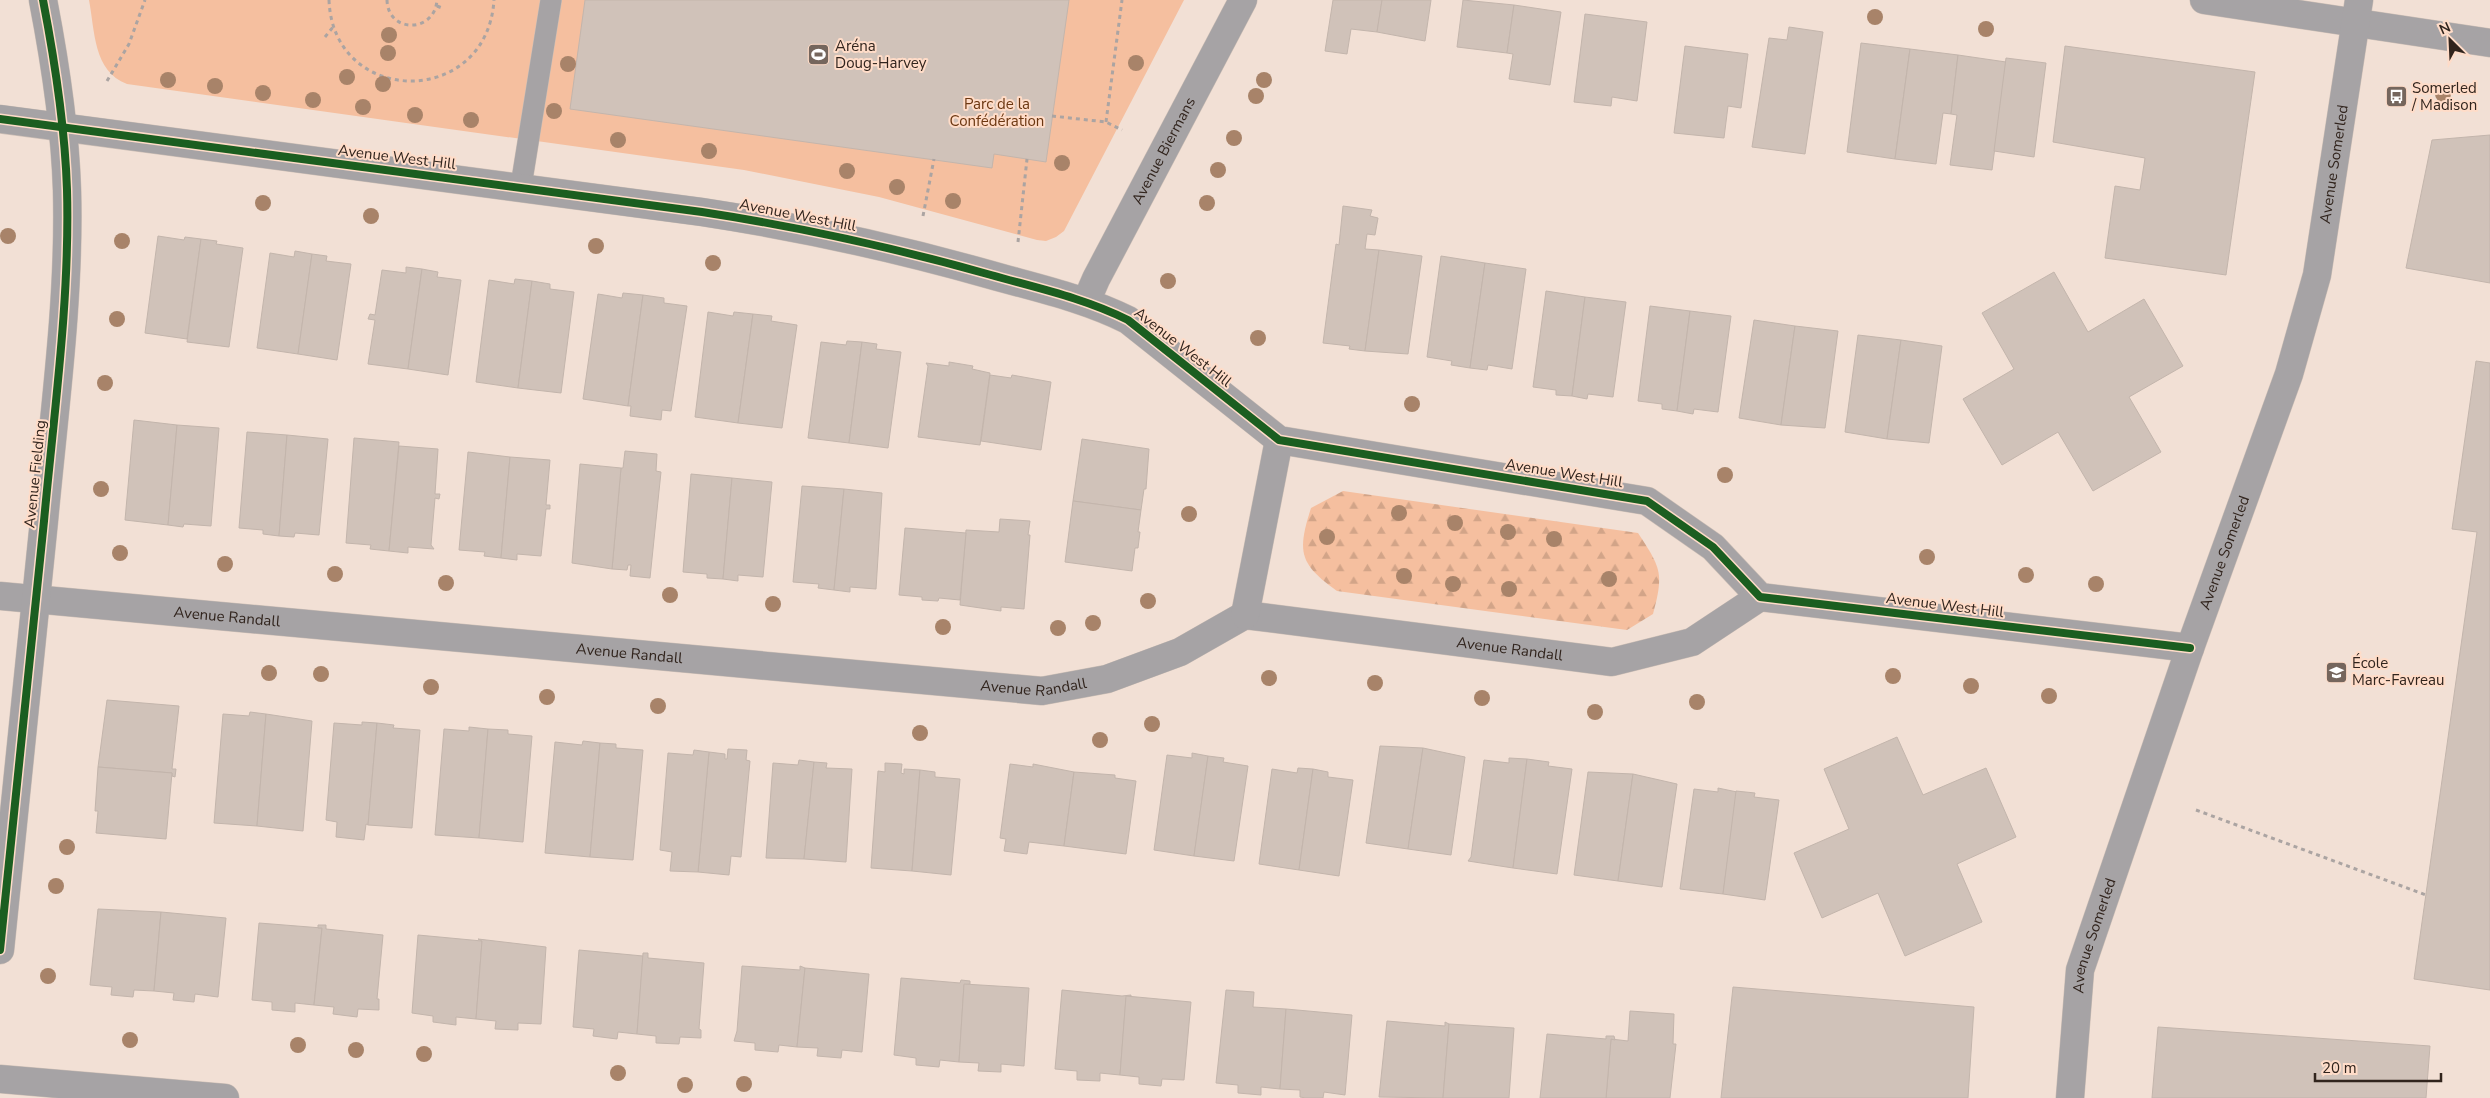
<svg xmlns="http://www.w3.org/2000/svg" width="2490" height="1098" font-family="'Nunito Sans',sans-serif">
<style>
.forest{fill:url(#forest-firs)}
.park{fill:#f5bf9f}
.building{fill:#d0c2b9;stroke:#c3b5ac}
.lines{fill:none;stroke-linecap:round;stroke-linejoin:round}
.service-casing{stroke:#cdbfb6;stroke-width:22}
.minor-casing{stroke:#cdbfb6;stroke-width:29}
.path{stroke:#aba4a2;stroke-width:3;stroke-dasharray:4 4;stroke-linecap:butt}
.service{stroke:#a6a3a5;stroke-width:21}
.minor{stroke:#a6a3a5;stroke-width:28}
.cycleway-casing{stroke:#ffdcc8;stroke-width:11}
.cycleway{stroke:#1b5e20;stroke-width:8}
.tree{fill:#a88369}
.labels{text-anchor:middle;stroke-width:4;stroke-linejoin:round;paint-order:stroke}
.poi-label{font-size:15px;fill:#31241d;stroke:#ffdcc8;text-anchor:start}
.park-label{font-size:15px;fill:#6c3711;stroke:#ffdcc8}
.street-label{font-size:15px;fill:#31241d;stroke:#ffdcc8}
</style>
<defs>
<pattern id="forest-firs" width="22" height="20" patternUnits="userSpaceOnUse" patternTransform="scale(1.25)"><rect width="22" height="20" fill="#f5bf9f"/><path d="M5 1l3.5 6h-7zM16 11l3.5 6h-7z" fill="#d2a488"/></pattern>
</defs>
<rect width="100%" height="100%" fill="#f2e0d5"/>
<path class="forest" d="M 1343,491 L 1638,533 C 1661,568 1664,573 1653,614 L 1627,630 L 1337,591 C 1299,564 1297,552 1311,508 Z"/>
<path class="park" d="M 89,0 L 1184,0 L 1064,231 L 1056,237 L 1046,241 L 1037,240 L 879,197 L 744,170 L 127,84 C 93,71 95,31 89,0 Z"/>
<g class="building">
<polygon points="585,0 1069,0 1046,162 994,154 992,168 570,109"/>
<polygon points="1333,0 1382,0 1377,32 1351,29 1347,54 1325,51"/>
<polygon points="1382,0 1431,0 1425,41 1377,32"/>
<polygon points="1463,0 1514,5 1507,53 1457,47"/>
<polygon points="1514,5 1561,12 1550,85 1509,79 1513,54 1507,53"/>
<polygon points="1585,14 1647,22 1637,101 1612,97 1611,106 1574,102"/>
<polygon points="1789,27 1823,32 1805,154 1752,147 1769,38 1787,40"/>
<polygon points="1861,43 1910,49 1895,159 1847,152"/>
<polygon points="1685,46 1748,54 1741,108 1728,106 1724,138 1674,133"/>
<polygon points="2065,46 2255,72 2226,275 2105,258 2115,186 2140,190 2145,158 2053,142"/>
<polygon points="1910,49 1958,55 1951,114 1943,113 1936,164 1895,159"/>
<polygon points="1958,55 2006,62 1992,170 1950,165 1957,115 1951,114"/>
<polygon points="2006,58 2046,63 2034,157 1994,151"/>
<polygon points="2490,135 2490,283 2406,268 2432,140"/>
<polygon points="1343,206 1372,210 1370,216 1378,218 1375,235 1367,234 1365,249 1379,250 1365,351 1349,349 1350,346 1323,343 1336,244 1339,245"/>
<polygon points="158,236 184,240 185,237 201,239 187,339 145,333"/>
<polygon points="201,239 217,241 216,244 243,248 229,347 187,342"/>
<polygon points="1379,250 1422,256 1408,354 1365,351"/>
<polygon points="295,251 312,254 298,354 257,348 270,253 294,257"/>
<polygon points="312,254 327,256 326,261 351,264 337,360 298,354"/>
<polygon points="1441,256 1485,263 1470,368 1451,365 1452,361 1427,357"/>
<polygon points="1485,263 1526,269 1512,369 1488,365 1487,370 1470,368"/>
<polygon points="406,267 422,269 408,369 368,364 375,320 368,319 370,314 375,315 382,270 406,273"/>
<polygon points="422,269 438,272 437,277 461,280 448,375 408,369"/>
<polygon points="2054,272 2088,332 2144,299 2183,366 2129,397 2161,452 2093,491 2058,432 2002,465 1963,399 2014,369 1982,313"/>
<polygon points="515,279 532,281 518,388 476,382 489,280 514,284"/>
<polygon points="532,281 550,284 550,289 574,292 561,393 518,388"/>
<polygon points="1546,291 1585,297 1572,396 1556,395 1556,390 1533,387"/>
<polygon points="623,293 643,295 628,406 583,399 598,294 622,298"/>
<polygon points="643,295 664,298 664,303 687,306 671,411 662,410 661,420 630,416 631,406 628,406"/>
<polygon points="1585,297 1626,302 1613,397 1588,394 1587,399 1572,396"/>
<polygon points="1650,306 1690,311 1677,411 1662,409 1662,404 1638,401"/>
<polygon points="1690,311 1731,316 1718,412 1694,409 1693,414 1677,411"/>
<polygon points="708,312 733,316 734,312 753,314 738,423 695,417"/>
<polygon points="753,314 772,316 771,321 797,325 782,428 738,423"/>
<polygon points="1754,320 1795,326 1781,425 1739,418"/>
<polygon points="1795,326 1838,331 1825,428 1781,425"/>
<polygon points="1858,335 1901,340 1887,439 1845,432"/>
<polygon points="1901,340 1942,346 1929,443 1887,439"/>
<polygon points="847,341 862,342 849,443 808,438 821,342 846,345"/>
<polygon points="862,342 877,344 876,349 901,352 888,448 849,443"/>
<polygon points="2476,361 2490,363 2490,990 2414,979 2477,532 2452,529"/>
<polygon points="949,362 973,366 972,369 990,373 980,445 918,437 928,366 926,363 949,366"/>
<polygon points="990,375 1011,378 1012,375 1051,382 1041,450 981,441"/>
<polygon points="134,420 177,425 168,525 125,520"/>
<polygon points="177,425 219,428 211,526 184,524 183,527 168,525"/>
<polygon points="247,432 287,435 279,536 263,534 263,530 239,528"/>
<polygon points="287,435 328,439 319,535 295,533 294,537 279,536"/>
<polygon points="354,438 399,442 389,551 370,549 371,545 346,543"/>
<polygon points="1082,439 1149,449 1146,489 1144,489 1141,510 1073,501"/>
<polygon points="399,446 438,449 435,494 440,494 439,499 435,498 431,545 434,549 408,547 408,553 389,551"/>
<polygon points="625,451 657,454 656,471 661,472 650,578 630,576 631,565 628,565 627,570 612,569 621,468 623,468"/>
<polygon points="468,452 510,457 501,558 484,556 485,552 459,550"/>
<polygon points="510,457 550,460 546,505 550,505 550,509 546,509 541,556 517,554 517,560 501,558"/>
<polygon points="580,464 621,468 612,569 572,563"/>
<polygon points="691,474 732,478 723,579 707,578 707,574 683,572"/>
<polygon points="732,478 772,482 763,577 738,575 738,581 723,579"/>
<polygon points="802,486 844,489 834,590 818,588 819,584 793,582"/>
<polygon points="844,489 882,493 876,589 850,587 850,592 834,590"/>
<polygon points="1073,501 1141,510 1138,532 1140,532 1138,548 1135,548 1132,571 1065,562"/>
<polygon points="1000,519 1030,521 1028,535 1030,535 1024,609 1001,607 1001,611 960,605 966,530 999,532"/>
<polygon points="905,528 966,533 960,600 939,598 938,601 922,600 922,597 899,595"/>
<polygon points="107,700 179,706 172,769 176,769 175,777 172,776 172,773 98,767"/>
<polygon points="250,712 266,714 257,826 214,823 223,714 249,716"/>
<polygon points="266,714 312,721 303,831 257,826"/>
<polygon points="362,722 377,723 368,825 366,824 364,840 336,837 337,822 326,820 334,723 362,725"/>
<polygon points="377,723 394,725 393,728 420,730 412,828 368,825"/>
<polygon points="469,727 488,729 479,838 435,835 444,729 469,731"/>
<polygon points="488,729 508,730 508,734 532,736 523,842 479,838"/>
<polygon points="1897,737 1923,795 1986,768 2016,837 1957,864 1982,922 1905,956 1878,893 1822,918 1794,853 1849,829 1824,769"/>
<polygon points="583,741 600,743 590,857 545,853 555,742 582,745"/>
<polygon points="600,743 616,744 616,748 643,750 633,860 590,857"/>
<polygon points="1380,746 1423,748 1408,849 1366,843"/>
<polygon points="1423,748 1465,757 1451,855 1408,849"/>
<polygon points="728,749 747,750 746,760 750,761 741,857 731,856 729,875 698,872 709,752 725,754 725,759 727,759"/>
<polygon points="694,750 709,752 698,872 670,871 672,852 660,850 668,753 693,755"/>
<polygon points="1192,753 1208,756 1194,856 1154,850 1167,755 1192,758"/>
<polygon points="1208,756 1224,758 1223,762 1248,766 1234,861 1194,856"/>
<polygon points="1509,758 1527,759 1513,868 1468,861 1471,857 1484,760 1509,763"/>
<polygon points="1527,759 1549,762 1548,766 1572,769 1557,874 1513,868"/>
<polygon points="799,760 814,762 804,859 766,858 773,763 798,765"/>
<polygon points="814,762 827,763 826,768 852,769 846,862 804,859"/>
<polygon points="885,763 902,764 901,773 904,774 904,769 920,770 912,871 871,868 878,771 885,772"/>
<polygon points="1010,764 1033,767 1033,764 1074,772 1064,846 1029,842 1027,854 1004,851 1006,839 1000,838"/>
<polygon points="98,767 172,773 166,839 96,833 98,811 95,811"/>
<polygon points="1298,768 1313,769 1299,870 1259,864 1272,769 1297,773"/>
<polygon points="1313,769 1328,772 1328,777 1353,780 1339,876 1299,870"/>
<polygon points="920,770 935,772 935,777 960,779 951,875 912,871"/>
<polygon points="1074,772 1115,775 1115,778 1136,781 1126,854 1064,846"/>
<polygon points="1588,772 1633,774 1618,881 1574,875"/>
<polygon points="1633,774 1677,784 1662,887 1618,881"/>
<polygon points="1718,788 1737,792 1723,894 1680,889 1694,789 1718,792"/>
<polygon points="1736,791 1755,793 1754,797 1779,800 1765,900 1723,894"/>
<polygon points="98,909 161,912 154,991 134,990 133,997 111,995 112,987 90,985"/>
<polygon points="161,912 226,918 218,997 195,994 194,1002 173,1000 174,993 154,991"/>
<polygon points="259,923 322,928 314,1005 295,1003 295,1012 272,1010 272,1002 252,1000"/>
<polygon points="318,925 326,925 326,929 383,935 377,999 379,999 379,1010 358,1009 357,1017 333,1014 334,1007 314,1005 322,928 318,928"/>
<polygon points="418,935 482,941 476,1019 456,1017 456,1025 433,1022 433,1016 412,1013"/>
<polygon points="478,939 546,947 541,1024 518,1023 518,1030 495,1029 496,1021 476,1019 482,941"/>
<polygon points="579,950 643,956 637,1034 618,1032 617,1039 593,1036 594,1029 573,1027"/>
<polygon points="643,953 648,953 648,958 704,963 699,1029 701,1030 701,1038 680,1037 679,1044 656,1043 656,1036 637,1034"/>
<polygon points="742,966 800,970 800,966 805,968 797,1047 779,1045 778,1052 755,1050 755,1043 734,1041 737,1031"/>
<polygon points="805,968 869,974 862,1052 842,1050 841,1058 817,1056 818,1048 797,1047"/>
<polygon points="901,978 960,983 961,980 970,981 970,984 964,985 959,1062 940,1060 939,1067 916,1065 916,1058 894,1055"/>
<polygon points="964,984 1029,988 1024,1066 1001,1064 1001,1072 978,1071 979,1063 959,1062"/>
<polygon points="1733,987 1974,1007 1968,1098 1721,1098"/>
<polygon points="1062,990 1122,996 1131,995 1131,997 1126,998 1120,1075 1100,1073 1100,1081 1077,1080 1077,1071 1055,1069"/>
<polygon points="1226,990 1254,992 1253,1007 1286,1009 1280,1089 1261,1087 1261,1095 1238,1093 1238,1085 1216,1083"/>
<polygon points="1126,996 1191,1002 1184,1080 1162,1079 1161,1086 1139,1084 1139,1077 1120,1075"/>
<polygon points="1286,1009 1352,1015 1345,1095 1324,1092 1323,1098 1306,1098 1300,1097 1300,1090 1280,1089"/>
<polygon points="1630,1011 1674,1014 1673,1044 1676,1044 1670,1098 1606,1098 1611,1039 1628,1041"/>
<polygon points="1387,1021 1445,1026 1445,1022 1449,1024 1443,1098 1379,1097"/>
<polygon points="1449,1024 1514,1028 1509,1098 1443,1098"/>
<polygon points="2158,1027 2430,1046 2426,1098 2152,1098"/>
<polygon points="1547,1034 1606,1039 1606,1036 1614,1036 1615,1040 1611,1039 1606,1098 1540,1098"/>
</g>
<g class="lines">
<defs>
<polyline id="service" points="521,186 551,0"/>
<g id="minor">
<polyline points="2204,0 2490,43"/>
<path d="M 0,119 L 702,212 C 800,227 896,248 991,275 C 1037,288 1084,298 1128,320 L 1279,440 L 1647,501 L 1713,547 L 1760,597 L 2190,648"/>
<path id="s1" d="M 1086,302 L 1096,279 L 1243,0"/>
<path id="s2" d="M 0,596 L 1042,691 L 1107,679 L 1180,652 L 1245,615 L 1612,662 L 1692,642 L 1760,597"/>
<polyline points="1245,615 1279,440"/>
<path d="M 0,950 C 15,807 30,664 44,521 C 54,412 70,299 67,190 C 65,127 55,62 43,0"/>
<polyline points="0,1079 225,1098"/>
<path id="s3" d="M 2070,1098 L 2080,970 L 2190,648 L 2289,374 L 2317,275 L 2359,0"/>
</g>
</defs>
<use href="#service" class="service-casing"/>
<use href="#minor" class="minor-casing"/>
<g class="path">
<path d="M 329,0 C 333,107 487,109 494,0"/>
<path d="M 387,0 C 388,34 435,33 437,0"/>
<polyline points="437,6 442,8"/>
<polyline points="325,37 333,27"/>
<polyline points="107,81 129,44 145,0"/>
<polyline points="1052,116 1106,122 1122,130"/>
<polyline points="1106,122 1122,0"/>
<polyline points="923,216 934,159"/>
<polyline points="1018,242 1027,159"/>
<polyline points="2196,810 2426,895"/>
</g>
<use href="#service" class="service"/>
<use href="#minor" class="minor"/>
<defs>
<g id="cycleway">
<path d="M 0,119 L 702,212 C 800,227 896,248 991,275 C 1037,288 1084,298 1128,320 L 1279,440 L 1647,501 L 1713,547 L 1760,597 L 2190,648"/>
<path d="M 0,950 C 15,807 30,664 44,521 C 54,412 70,299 67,190 C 65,127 55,62 43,0"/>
</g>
</defs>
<use href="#cycleway" class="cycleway-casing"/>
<use href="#cycleway" class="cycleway"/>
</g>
<g class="tree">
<circle cx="1875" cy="17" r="8"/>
<circle cx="1986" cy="29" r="8"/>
<circle cx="389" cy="35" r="8"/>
<circle cx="388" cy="53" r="8"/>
<circle cx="1136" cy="63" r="8"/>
<circle cx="568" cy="64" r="8"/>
<circle cx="347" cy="77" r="8"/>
<circle cx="168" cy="80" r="8"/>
<circle cx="1264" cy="80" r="8"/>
<circle cx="383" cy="84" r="8"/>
<circle cx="215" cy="86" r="8"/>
<circle cx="263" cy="93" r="8"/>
<circle cx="2443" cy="94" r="8"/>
<circle cx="1256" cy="96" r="8"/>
<circle cx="313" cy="100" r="8"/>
<circle cx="363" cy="107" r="8"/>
<circle cx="554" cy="111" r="8"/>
<circle cx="415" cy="115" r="8"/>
<circle cx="471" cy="120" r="8"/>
<circle cx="1234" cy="138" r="8"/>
<circle cx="618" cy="140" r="8"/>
<circle cx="709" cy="151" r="8"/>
<circle cx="1062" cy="163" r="8"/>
<circle cx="1218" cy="170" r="8"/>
<circle cx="847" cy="171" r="8"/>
<circle cx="897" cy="187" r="8"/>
<circle cx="953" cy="201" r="8"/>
<circle cx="263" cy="203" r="8"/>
<circle cx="1207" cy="203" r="8"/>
<circle cx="371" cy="216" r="8"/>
<circle cx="8" cy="236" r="8"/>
<circle cx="122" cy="241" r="8"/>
<circle cx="596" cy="246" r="8"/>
<circle cx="713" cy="263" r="8"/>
<circle cx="1168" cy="281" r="8"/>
<circle cx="117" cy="319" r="8"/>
<circle cx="1258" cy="338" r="8"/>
<circle cx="105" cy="383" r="8"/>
<circle cx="1412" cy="404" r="8"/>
<circle cx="1725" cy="475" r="8"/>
<circle cx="101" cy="489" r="8"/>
<circle cx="1399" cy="513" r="8"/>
<circle cx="1189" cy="514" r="8"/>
<circle cx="1455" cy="523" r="8"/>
<circle cx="1508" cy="532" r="8"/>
<circle cx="1327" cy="537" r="8"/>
<circle cx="1554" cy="539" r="8"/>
<circle cx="120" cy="553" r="8"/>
<circle cx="1927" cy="557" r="8"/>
<circle cx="225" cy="564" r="8"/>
<circle cx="335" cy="574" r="8"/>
<circle cx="2026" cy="575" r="8"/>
<circle cx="1404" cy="576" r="8"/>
<circle cx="1609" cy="579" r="8"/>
<circle cx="446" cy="583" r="8"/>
<circle cx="1453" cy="584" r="8"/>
<circle cx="2096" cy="584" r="8"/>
<circle cx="1509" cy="589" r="8"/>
<circle cx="670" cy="595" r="8"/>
<circle cx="1148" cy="601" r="8"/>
<circle cx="773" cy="604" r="8"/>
<circle cx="1093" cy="623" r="8"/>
<circle cx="943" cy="627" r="8"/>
<circle cx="1058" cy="628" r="8"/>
<circle cx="269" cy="673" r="8"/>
<circle cx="321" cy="674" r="8"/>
<circle cx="1893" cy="676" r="8"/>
<circle cx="1269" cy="678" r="8"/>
<circle cx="1375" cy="683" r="8"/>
<circle cx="1971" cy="686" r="8"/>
<circle cx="431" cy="687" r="8"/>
<circle cx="2049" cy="696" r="8"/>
<circle cx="547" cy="697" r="8"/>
<circle cx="1482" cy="698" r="8"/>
<circle cx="1697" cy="702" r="8"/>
<circle cx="658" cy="706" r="8"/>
<circle cx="1595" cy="712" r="8"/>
<circle cx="1152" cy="724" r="8"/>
<circle cx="920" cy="733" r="8"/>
<circle cx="1100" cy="740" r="8"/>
<circle cx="67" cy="847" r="8"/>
<circle cx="56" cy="886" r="8"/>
<circle cx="48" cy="976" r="8"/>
<circle cx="130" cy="1040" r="8"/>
<circle cx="298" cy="1045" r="8"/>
<circle cx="356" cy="1050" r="8"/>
<circle cx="424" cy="1054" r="8"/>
<circle cx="618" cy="1073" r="8"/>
<circle cx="744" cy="1084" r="8"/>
<circle cx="685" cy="1085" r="8"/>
</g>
<defs>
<symbol id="stadium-square" viewBox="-11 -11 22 22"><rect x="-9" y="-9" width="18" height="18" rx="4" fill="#75665d" stroke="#ffdcc8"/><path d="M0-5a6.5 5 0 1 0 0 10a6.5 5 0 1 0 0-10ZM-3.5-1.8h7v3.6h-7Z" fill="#fff"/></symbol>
<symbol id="bus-square" viewBox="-11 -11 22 22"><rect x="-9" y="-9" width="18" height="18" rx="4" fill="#75665d" stroke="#ffdcc8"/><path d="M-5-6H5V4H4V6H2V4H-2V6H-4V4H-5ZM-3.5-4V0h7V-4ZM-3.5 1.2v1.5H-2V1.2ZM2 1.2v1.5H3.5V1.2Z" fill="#fff"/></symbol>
<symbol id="school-square" viewBox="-11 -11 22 22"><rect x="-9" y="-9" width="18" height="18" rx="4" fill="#75665d" stroke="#ffdcc8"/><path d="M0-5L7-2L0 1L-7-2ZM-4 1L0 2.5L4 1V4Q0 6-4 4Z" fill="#fff"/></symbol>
</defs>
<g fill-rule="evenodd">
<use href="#stadium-square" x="806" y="42" width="25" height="25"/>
<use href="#bus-square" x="2384" y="84" width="25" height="25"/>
<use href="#school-square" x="2324" y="660" width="25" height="25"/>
</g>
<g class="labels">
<g class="poi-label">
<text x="835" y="51">Aréna<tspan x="835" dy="17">Doug-Harvey</tspan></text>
<text x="2412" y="93">Somerled<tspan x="2412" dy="17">/ Madison</tspan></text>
<text x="2352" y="668">École<tspan x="2352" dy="17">Marc-Favreau</tspan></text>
</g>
<g class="park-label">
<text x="997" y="109">Parc de la<tspan x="997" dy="17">Confédération</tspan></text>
</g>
<g class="street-label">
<text dy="5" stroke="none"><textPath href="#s1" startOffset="170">Avenue Biermans</textPath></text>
<text transform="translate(397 157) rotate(7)" y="5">Avenue West Hill</text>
<text dy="5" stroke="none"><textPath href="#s3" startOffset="975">Avenue Somerled</textPath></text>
<text transform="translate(798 215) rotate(11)" y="5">Avenue West Hill</text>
<text transform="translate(1183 347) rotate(38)" y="5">Avenue West Hill</text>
<text transform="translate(1564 473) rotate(9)" y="5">Avenue West Hill</text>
<text transform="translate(35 474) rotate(-84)" y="5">Avenue Fielding</text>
<text dy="5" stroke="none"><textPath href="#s3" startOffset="570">Avenue Somerled</textPath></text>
<text transform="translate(1945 605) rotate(7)" y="5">Avenue West Hill</text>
<text dy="5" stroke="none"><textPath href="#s2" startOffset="228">Avenue Randall</textPath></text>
<text dy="5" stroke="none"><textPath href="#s2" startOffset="1532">Avenue Randall</textPath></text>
<text dy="5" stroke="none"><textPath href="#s2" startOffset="632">Avenue Randall</textPath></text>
<text dy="5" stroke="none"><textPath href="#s2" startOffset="1038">Avenue Randall</textPath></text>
<text dy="5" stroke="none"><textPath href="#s3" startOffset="165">Avenue Somerled</textPath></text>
</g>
</g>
<g transform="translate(2450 40) rotate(336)" stroke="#ffdcc8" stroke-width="4" paint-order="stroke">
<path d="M0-4L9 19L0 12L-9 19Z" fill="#31241d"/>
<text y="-8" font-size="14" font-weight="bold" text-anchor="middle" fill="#31241d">N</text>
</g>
<path d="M2315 1073v8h126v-8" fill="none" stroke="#31241d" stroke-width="2.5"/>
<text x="2322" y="1073" font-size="15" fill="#31241d" stroke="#ffdcc8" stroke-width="4" paint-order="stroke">20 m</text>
</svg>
